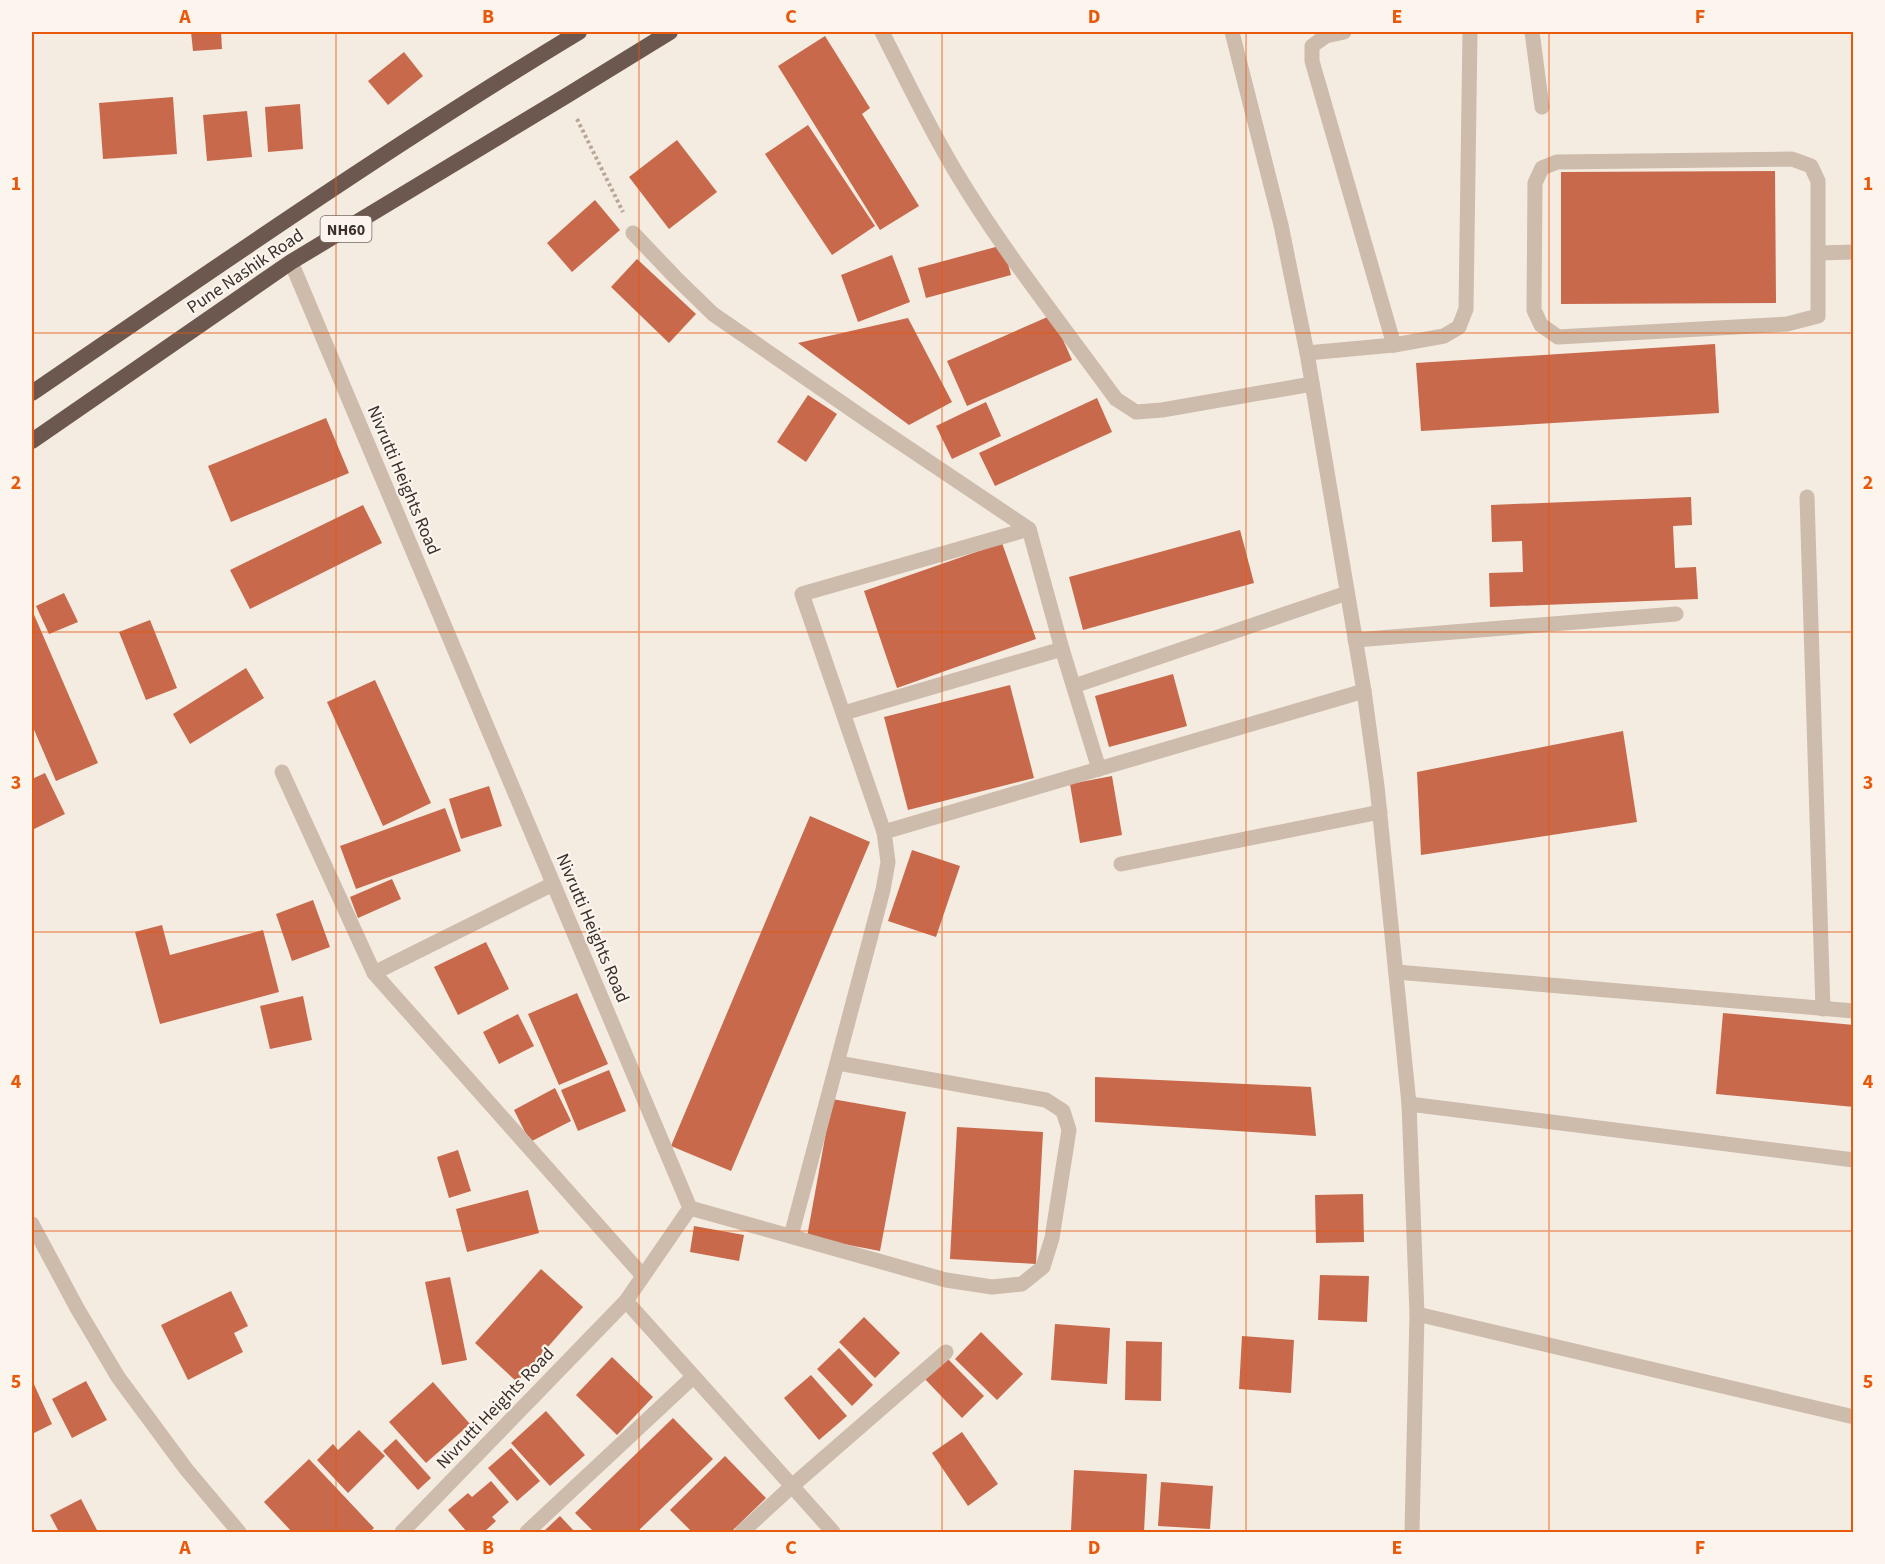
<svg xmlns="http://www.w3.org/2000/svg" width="1885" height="1564" font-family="'Source Sans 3',sans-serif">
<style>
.building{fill:#c8694b}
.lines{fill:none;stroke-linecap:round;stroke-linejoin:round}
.path{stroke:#b9a596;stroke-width:4;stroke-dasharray:3 3;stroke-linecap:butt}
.service{stroke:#cdbbac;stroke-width:15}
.minor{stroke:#cdbbac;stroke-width:15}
.trunk{stroke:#6c584f;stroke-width:16}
.grid{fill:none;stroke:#e8590c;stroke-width:1.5;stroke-opacity:0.55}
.labels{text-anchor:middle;stroke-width:4.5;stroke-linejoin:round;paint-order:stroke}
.shield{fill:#fbf5ee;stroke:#756b66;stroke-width:1.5}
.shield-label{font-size:16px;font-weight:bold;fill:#3b302b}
.street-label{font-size:18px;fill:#3b302b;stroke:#fbf5ee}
.neatline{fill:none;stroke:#e8590c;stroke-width:2}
.grid-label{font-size:20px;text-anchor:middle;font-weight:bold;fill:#e8590c}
</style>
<rect width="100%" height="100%" fill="#f4ebe1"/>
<g class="building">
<polygon points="191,32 221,32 222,49 193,51"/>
<polygon points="825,36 870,108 862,114 919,206 880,230 778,66"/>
<polygon points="404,52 423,76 388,105 368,81"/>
<polygon points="173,97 177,154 103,159 99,103"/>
<polygon points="300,104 303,149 268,152 265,107"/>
<polygon points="247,111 252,157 207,161 203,115"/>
<polygon points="808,125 875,226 832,255 765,154"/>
<polygon points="677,140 717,192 669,229 629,177"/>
<polygon points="1775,171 1776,303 1561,304 1561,172"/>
<polygon points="595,200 620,230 572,272 547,243"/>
<polygon points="1003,245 1011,275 926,298 918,268"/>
<polygon points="892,255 910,302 858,322 841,275"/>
<polygon points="637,259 696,314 669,343 611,287"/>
<polygon points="1052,315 1072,360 967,406 947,361"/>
<polygon points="908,318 952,402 909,425 798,343"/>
<polygon points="1715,344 1719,413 1421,431 1416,363"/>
<polygon points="808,395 837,414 806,462 777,442"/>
<polygon points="1097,398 1112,432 995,486 979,453"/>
<polygon points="986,402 1001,436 952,459 936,426"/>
<polygon points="326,418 349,473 231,522 208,466"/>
<polygon points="1691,497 1692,525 1673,526 1675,568 1696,567 1698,599 1490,607 1489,573 1523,572 1522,541 1492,542 1491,505"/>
<polygon points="363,505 382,543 250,609 230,570"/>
<polygon points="1240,530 1254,583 1083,630 1069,577"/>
<polygon points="1002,543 1036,639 897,688 864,591"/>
<polygon points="64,593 78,622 49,634 36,606"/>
<polygon points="32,610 98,763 56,781 32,725"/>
<polygon points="150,620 177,688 146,700 119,632"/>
<polygon points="246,668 264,698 190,744 173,714"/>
<polygon points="1173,674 1187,726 1109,747 1095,696"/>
<polygon points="375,680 431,803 383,826 327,702"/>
<polygon points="1010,685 1034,778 908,810 884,717"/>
<polygon points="1623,731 1637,822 1421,855 1417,772"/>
<polygon points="45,773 65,814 32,830 32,779"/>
<polygon points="1112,776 1122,835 1080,843 1070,784"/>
<polygon points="489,786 502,826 461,839 449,799"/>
<polygon points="445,808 461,851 356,889 340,846"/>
<polygon points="810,816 870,842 731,1171 671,1146"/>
<polygon points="912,850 960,866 936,937 888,921"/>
<polygon points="392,879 401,899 358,918 350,897"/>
<polygon points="313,900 330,947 292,961 276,914"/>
<polygon points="162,925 170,955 263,930 279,992 160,1024 135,932"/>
<polygon points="486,942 509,989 458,1015 434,967"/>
<polygon points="577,993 608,1064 559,1085 528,1014"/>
<polygon points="303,996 312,1040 270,1049 260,1006"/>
<polygon points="1723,1013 1854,1025 1854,1107 1716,1094"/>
<polygon points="518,1014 534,1046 499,1064 483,1032"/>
<polygon points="609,1070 626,1111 578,1131 561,1090"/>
<polygon points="1095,1077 1311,1087 1316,1136 1095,1122"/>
<polygon points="555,1088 571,1121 530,1142 514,1110"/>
<polygon points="832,1099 906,1112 880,1251 807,1237"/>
<polygon points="957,1127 1043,1132 1036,1264 950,1259"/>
<polygon points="458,1150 471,1191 449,1198 437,1157"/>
<polygon points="528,1190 539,1233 467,1252 456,1209"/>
<polygon points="1363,1194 1364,1242 1316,1243 1315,1195"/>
<polygon points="694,1226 744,1235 739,1261 690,1252"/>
<polygon points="541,1269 583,1307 517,1382 475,1343"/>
<polygon points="1320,1275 1369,1276 1367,1322 1318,1320"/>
<polygon points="450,1277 467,1360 442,1365 425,1282"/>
<polygon points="231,1291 248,1326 234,1333 243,1352 188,1380 161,1325"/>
<polygon points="864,1317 900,1353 875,1378 839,1342"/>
<polygon points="1055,1324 1110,1328 1107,1384 1051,1380"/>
<polygon points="981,1332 1023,1374 997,1400 955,1359"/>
<polygon points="1242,1336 1294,1340 1291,1393 1239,1389"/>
<polygon points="1126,1341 1162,1342 1161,1401 1125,1400"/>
<polygon points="839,1348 873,1385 852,1406 817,1369"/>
<polygon points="945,1356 984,1396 962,1418 923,1377"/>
<polygon points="612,1357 653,1397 617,1435 576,1395"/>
<polygon points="811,1375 847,1416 819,1440 784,1398"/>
<polygon points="32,1380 52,1424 32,1434"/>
<polygon points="86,1381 107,1420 72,1438 52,1399"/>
<polygon points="433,1382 470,1424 426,1463 389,1422"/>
<polygon points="546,1411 585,1455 550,1486 511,1443"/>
<polygon points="673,1418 713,1459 637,1532 594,1532 575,1513"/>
<polygon points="359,1430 385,1456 348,1493 317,1460 333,1444 338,1450"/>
<polygon points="962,1432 998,1484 968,1506 932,1453"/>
<polygon points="396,1439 431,1478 418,1490 383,1451"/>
<polygon points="511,1448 540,1481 517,1501 488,1468"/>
<polygon points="725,1456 766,1498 731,1532 692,1532 670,1510"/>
<polygon points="309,1459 374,1528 370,1532 292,1532 264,1502"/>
<polygon points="1074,1470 1147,1474 1144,1532 1071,1530"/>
<polygon points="491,1481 509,1502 492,1517 496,1521 484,1532 467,1532 448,1510 468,1493 472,1497"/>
<polygon points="1161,1482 1213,1486 1210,1529 1158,1526"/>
<polygon points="81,1499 98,1532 59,1532 50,1515"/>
<polygon points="560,1516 575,1532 543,1532"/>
</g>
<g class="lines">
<polyline class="path" points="577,119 623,212"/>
<polyline class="service" points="1532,32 1542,107"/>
<g class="minor">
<path d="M 882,32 C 906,79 929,128 957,174 C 1003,251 1063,326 1116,399 L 1136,412 L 1162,410 L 1312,384"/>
<polyline points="1232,32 1281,225 1307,353 1364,691 1377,786 1409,1104 1417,1314 1412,1532"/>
<polyline points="1344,32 1326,36 1312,46 1312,61 1394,345"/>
<polygon points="1792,159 1811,166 1818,181 1818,316 1787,324 1558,337 1541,325 1534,310 1535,183 1542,168 1557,162"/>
<polyline points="633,233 675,277 713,314 871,423 1029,529 1062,649 1099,769"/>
<polyline points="1819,253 1854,252"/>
<polyline points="291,262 690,1208 626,1301 402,1532"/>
<polyline points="1307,353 1394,345 1444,336 1459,327 1466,309 1470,32"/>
<polyline points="1807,497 1823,1009"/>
<polyline points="1355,640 1676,614"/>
<polyline points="1074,686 1347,593"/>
<polyline points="844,713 1062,649"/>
<polyline points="282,772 374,973"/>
<polyline points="884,832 1364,691"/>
<polyline points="1121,864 1380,812"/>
<polyline points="553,884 374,973 643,1276"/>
<polyline points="1396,972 1854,1011"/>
<polyline points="1409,1104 1854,1160"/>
<polyline points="690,1208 946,1280 992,1287 1022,1284 1043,1267 1052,1238 1069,1130 1063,1111 1046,1100 838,1063"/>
<polyline points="32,1224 77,1308 118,1377 186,1469 239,1532"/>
<polyline points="791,1236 883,890 888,862 884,832 802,594 1029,529"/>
<polyline points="626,1301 792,1486 742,1532"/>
<polyline points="1417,1314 1854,1417"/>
<polyline points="527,1532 693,1377"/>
<polyline points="833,1532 792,1486 946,1352"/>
</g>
<g class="trunk">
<path d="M 32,393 C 212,270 392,145 579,32"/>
<polyline points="32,441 291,262 566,96 670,32"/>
</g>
</g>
<path class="grid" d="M 336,32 L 336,1532M 639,32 L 639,1532M 942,32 L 942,1532M 1246,32 L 1246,1532M 1549,32 L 1549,1532M 32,333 L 1854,333M 32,632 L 1854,632M 32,932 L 1854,932M 32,1231 L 1854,1231"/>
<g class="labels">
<rect class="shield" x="320.5" y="216" width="51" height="26" rx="4.5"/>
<g class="shield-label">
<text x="346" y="235">NH60</text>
</g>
<g class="street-label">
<text transform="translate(245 271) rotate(-34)" y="6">Pune Nashik Road</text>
<text transform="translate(404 480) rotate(67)" y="6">Nivrutti Heights Road</text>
<text transform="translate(593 928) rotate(67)" y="6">Nivrutti Heights Road</text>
<text transform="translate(495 1408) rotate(-46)" y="6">Nivrutti Heights Road</text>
</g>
</g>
<rect width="1885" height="1564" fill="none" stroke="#fbf5ee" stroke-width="66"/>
<rect x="33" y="33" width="1819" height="1498" class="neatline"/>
<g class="grid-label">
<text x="185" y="23">A</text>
<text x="488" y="23">B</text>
<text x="791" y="23">C</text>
<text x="1094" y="23">D</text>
<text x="1397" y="23">E</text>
<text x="1700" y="23">F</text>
<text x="16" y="190">1</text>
<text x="1868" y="190">1</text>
<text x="16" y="489">2</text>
<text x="1868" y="489">2</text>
<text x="16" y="789">3</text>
<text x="1868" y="789">3</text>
<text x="16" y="1088">4</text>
<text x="1868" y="1088">4</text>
<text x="16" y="1388">5</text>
<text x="1868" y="1388">5</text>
<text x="185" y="1554">A</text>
<text x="488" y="1554">B</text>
<text x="791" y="1554">C</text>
<text x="1094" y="1554">D</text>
<text x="1397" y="1554">E</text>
<text x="1700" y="1554">F</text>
</g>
</svg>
